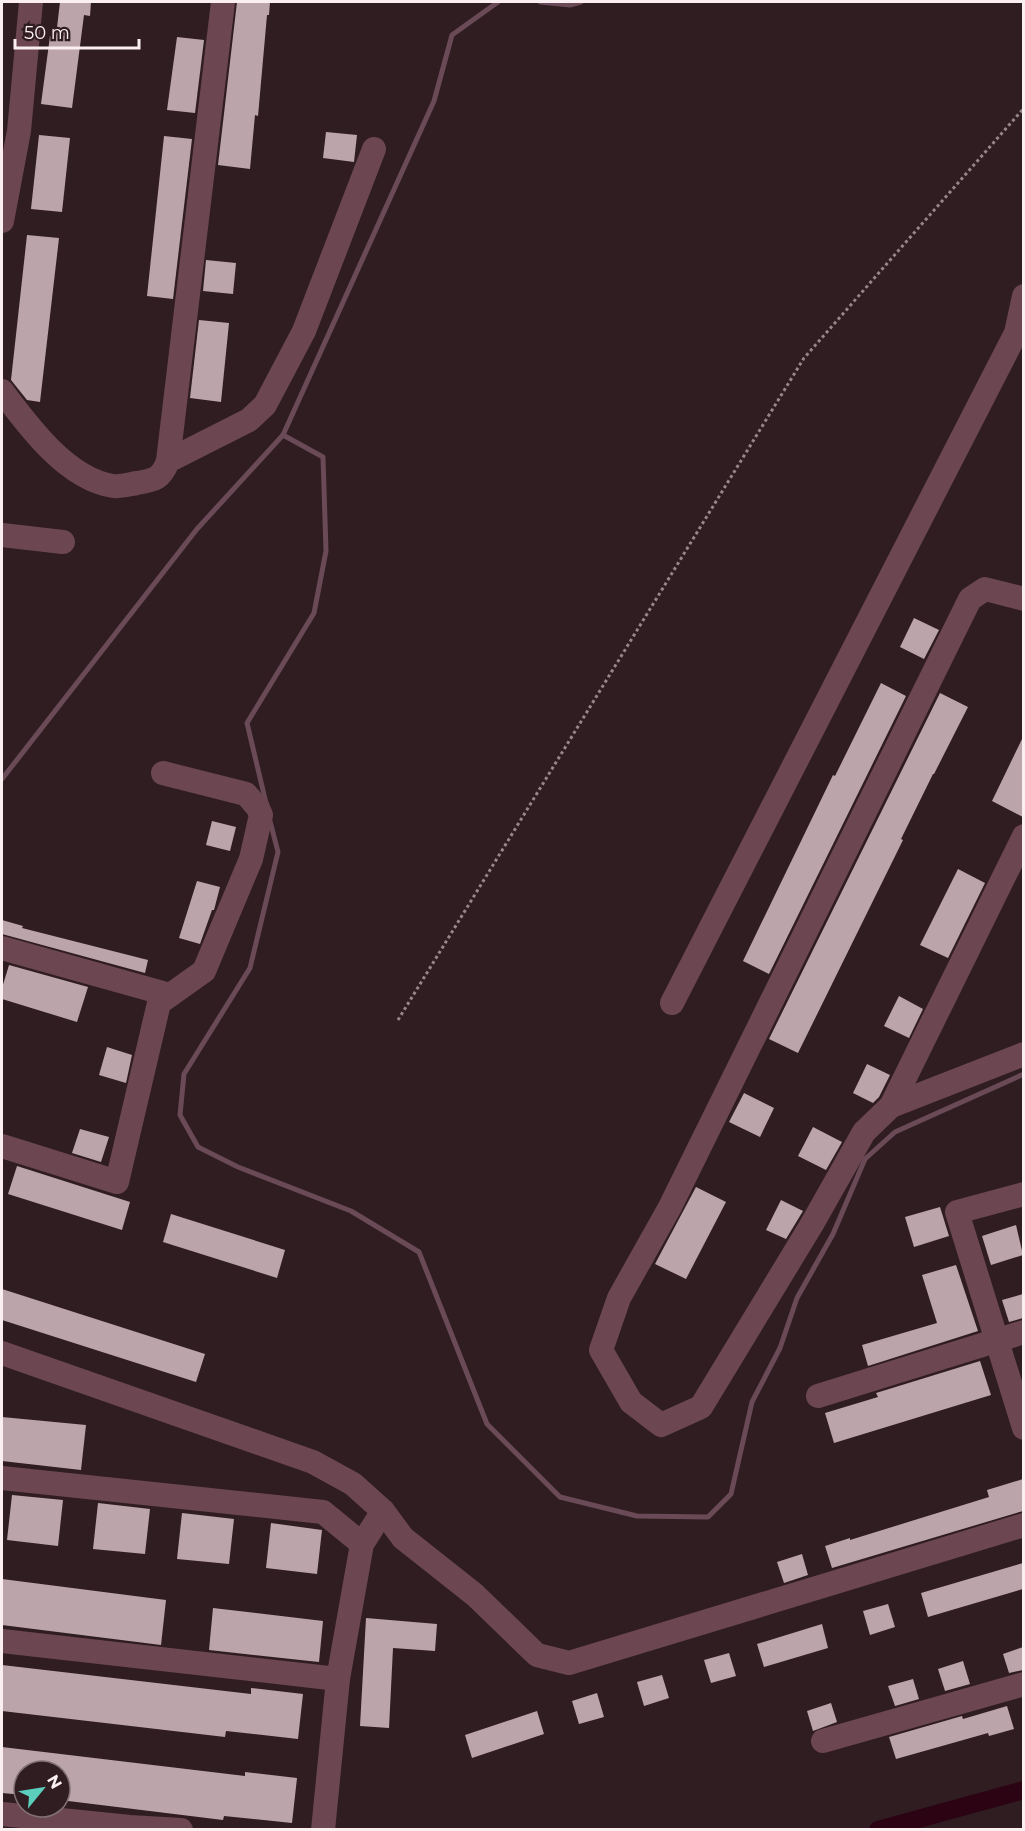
<svg xmlns="http://www.w3.org/2000/svg" width="1025" height="1831" font-family="Montserrat,sans-serif">
<style>
.lines{fill:none;stroke-linecap:round;stroke-linejoin:round}
.stream{stroke:#6a4a56;stroke-width:5}
.canal{stroke:#2c0313;stroke-width:18}
.building{fill:#bca5aa}
.path{stroke:#96878b;stroke-width:3;stroke-dasharray:3 3;stroke-linecap:butt}
.minor{stroke:#6c4751;stroke-width:24}
</style>
<rect width="100%" height="100%" fill="#2f1d22"/>
<g class="lines">
<g class="stream">
<polyline points="540,2 570,5 581,2"/>
<polyline points="2,779 197,529 283,435 434,101 452,35 498,2"/>
<polyline points="266,803 247,723 314,613 326,551 323,457 283,435"/>
<polyline points="270,821 278,852 250,968 184,1074 180,1115 198,1147 238,1167 351,1211 419,1252 487,1424 560,1497 637,1516 708,1517 731,1494 752,1402 780,1348 797,1298 833,1234 865,1159 895,1132 1024,1074"/>
</g>
<polyline class="canal" points="878,1830 1024,1790"/>
</g>
<g class="building">
<polygon points="60,2 91,2 90,16 84,15 72,108 41,104 50,36 56,36"/>
<polygon points="237,2 270,2 269,15 267,15 258,116 255,115 250,169 218,165"/>
<polygon points="177,37 204,40 195,113 167,110"/>
<polygon points="326,132 357,135 354,162 323,158"/>
<polygon points="39,135 70,138 62,212 31,209"/>
<polygon points="164,136 192,139 173,299 147,296"/>
<polygon points="27,235 59,238 40,402 27,400 11,380"/>
<polygon points="206,260 236,263 233,294 203,291"/>
<polygon points="199,320 229,323 221,402 190,398"/>
<polygon points="914,618 939,630 924,659 900,647"/>
<polygon points="881,683 906,696 769,974 743,961 833,775 835,776"/>
<polygon points="940,693 968,707 934,774 933,774 901,839 903,840 798,1053 769,1039"/>
<polygon points="1023,737 1023,817 992,801"/>
<polygon points="212,821 236,827 230,851 206,845"/>
<polygon points="958,869 985,883 948,958 920,945"/>
<polygon points="197,881 220,887 214,910 212,910 200,944 179,938"/>
<polygon points="2,920 23,926 22,928 148,960 145,973 2,934"/>
<polygon points="9,965 88,987 77,1022 2,999 2,988"/>
<polygon points="899,996 923,1009 909,1038 884,1026"/>
<polygon points="107,1047 132,1055 126,1083 99,1075"/>
<polygon points="867,1064 890,1075 879,1097 873,1103 853,1093"/>
<polygon points="744,1093 774,1108 760,1137 729,1122"/>
<polygon points="813,1127 842,1142 826,1170 798,1156"/>
<polygon points="80,1129 109,1137 101,1162 72,1153"/>
<polygon points="17,1166 130,1202 122,1230 8,1194"/>
<polygon points="696,1187 726,1202 686,1279 655,1264"/>
<polygon points="781,1200 803,1211 786,1239 766,1230"/>
<polygon points="940,1207 949,1236 914,1247 905,1217"/>
<polygon points="171,1214 285,1250 277,1278 163,1242"/>
<polygon points="1016,1225 1023,1255 991,1265 982,1236"/>
<polygon points="956,1265 978,1331 868,1366 862,1345 937,1323 922,1275"/>
<polygon points="2,1289 205,1354 196,1382 2,1320"/>
<polygon points="1023,1294 1023,1318 1009,1322 1002,1300"/>
<polygon points="980,1361 991,1395 834,1443 825,1413 878,1397 876,1393"/>
<polygon points="2,1417 86,1425 81,1470 2,1461"/>
<polygon points="1023,1479 1023,1511 832,1568 825,1546 850,1538 850,1540 989,1497 987,1490"/>
<polygon points="12,1495 63,1500 58,1546 7,1540"/>
<polygon points="98,1503 150,1509 145,1554 93,1549"/>
<polygon points="182,1513 234,1519 229,1564 177,1559"/>
<polygon points="271,1523 322,1530 317,1574 266,1568"/>
<polygon points="802,1554 808,1575 784,1583 777,1562"/>
<polygon points="1023,1563 1023,1589 928,1617 921,1593"/>
<polygon points="2,1579 166,1600 161,1645 2,1625"/>
<polygon points="888,1604 895,1627 870,1635 863,1611"/>
<polygon points="213,1608 323,1621 319,1662 209,1650"/>
<polygon points="366,1618 437,1624 435,1651 393,1648 389,1728 360,1726"/>
<polygon points="822,1624 828,1648 764,1667 757,1644"/>
<polygon points="1023,1647 1023,1670 1009,1673 1003,1654"/>
<polygon points="729,1653 736,1676 711,1683 704,1660"/>
<polygon points="963,1661 970,1684 945,1691 938,1669"/>
<polygon points="2,1665 251,1694 251,1688 303,1694 298,1739 226,1731 225,1737 2,1711"/>
<polygon points="662,1675 669,1698 644,1706 637,1682"/>
<polygon points="913,1679 919,1699 895,1706 888,1686"/>
<polygon points="597,1693 604,1717 579,1724 572,1701"/>
<polygon points="831,1703 837,1722 813,1731 807,1711"/>
<polygon points="1007,1706 1014,1729 989,1736 988,1733 896,1759 889,1737 962,1716 963,1719"/>
<polygon points="537,1711 544,1734 472,1758 465,1735"/>
<polygon points="2,1747 245,1776 245,1772 297,1778 292,1823 224,1816 223,1820 60,1800 60,1771 24,1771 24,1795 2,1793"/>
</g>
<g class="lines">
<polyline class="path" points="398,1020 804,358 1024,108"/>
<g class="minor">
<polyline points="2,221 19,131 31,2"/>
<path d="M 2,391 C 28,426 67,479 113,486 C 120,487 130,484 137,483 C 155,480 161,479 168,461 L 249,420 L 265,405 L 304,331 L 374,149"/>
<polyline points="168,461 223,2"/>
<polyline points="2,535 63,542"/>
<polyline points="1024,599 985,589 970,599 670,1207 619,1298 601,1350 631,1402 661,1425 701,1407 812,1224 864,1132 891,1106 1024,836"/>
<polyline points="2,948 170,995"/>
<polyline points="672,1003 1016,333 1024,296"/>
<polyline points="891,1106 1024,1054"/>
<polyline points="2,1146 117,1182 159,1003 204,971 251,859 261,815 258,808 246,794 163,773"/>
<polyline points="1024,1194 957,1212 1024,1428"/>
<polyline points="2,1353 313,1462 353,1484 383,1511 403,1538 475,1595 537,1655 569,1663 1024,1525"/>
<polyline points="818,1396 1024,1332"/>
<polyline points="2,1478 323,1512 362,1544"/>
<polyline points="2,1641 338,1679"/>
<polyline points="823,1741 1024,1684"/>
<polyline points="2,1814 130,1827 181,1830"/>
<polyline points="323,1830 338,1679 362,1544 383,1511"/>
</g>
</g>
<rect width="1025" height="1831" fill="none" stroke="#fceff2" stroke-width="6"/>
<g transform="translate(42 1789) rotate(60)"><circle r="28" fill="#2f1d22" stroke="#817175" stroke-width="1.5"/>
<path d="M0-4.5L10 22L0 15L-10 22Z" fill="#5bcebc"/>
<text y="-9" font-size="16" font-weight="bold" text-anchor="middle" fill="#fceff2">N</text>
</g>
<path d="M15 39v9h124v-9" fill="none" stroke="#fceff2" stroke-width="3"/>
<text x="24" y="39" font-size="18" fill="#fceff2" stroke="#2f1d22" stroke-width="4.5" paint-order="stroke">50 m</text>
</svg>
